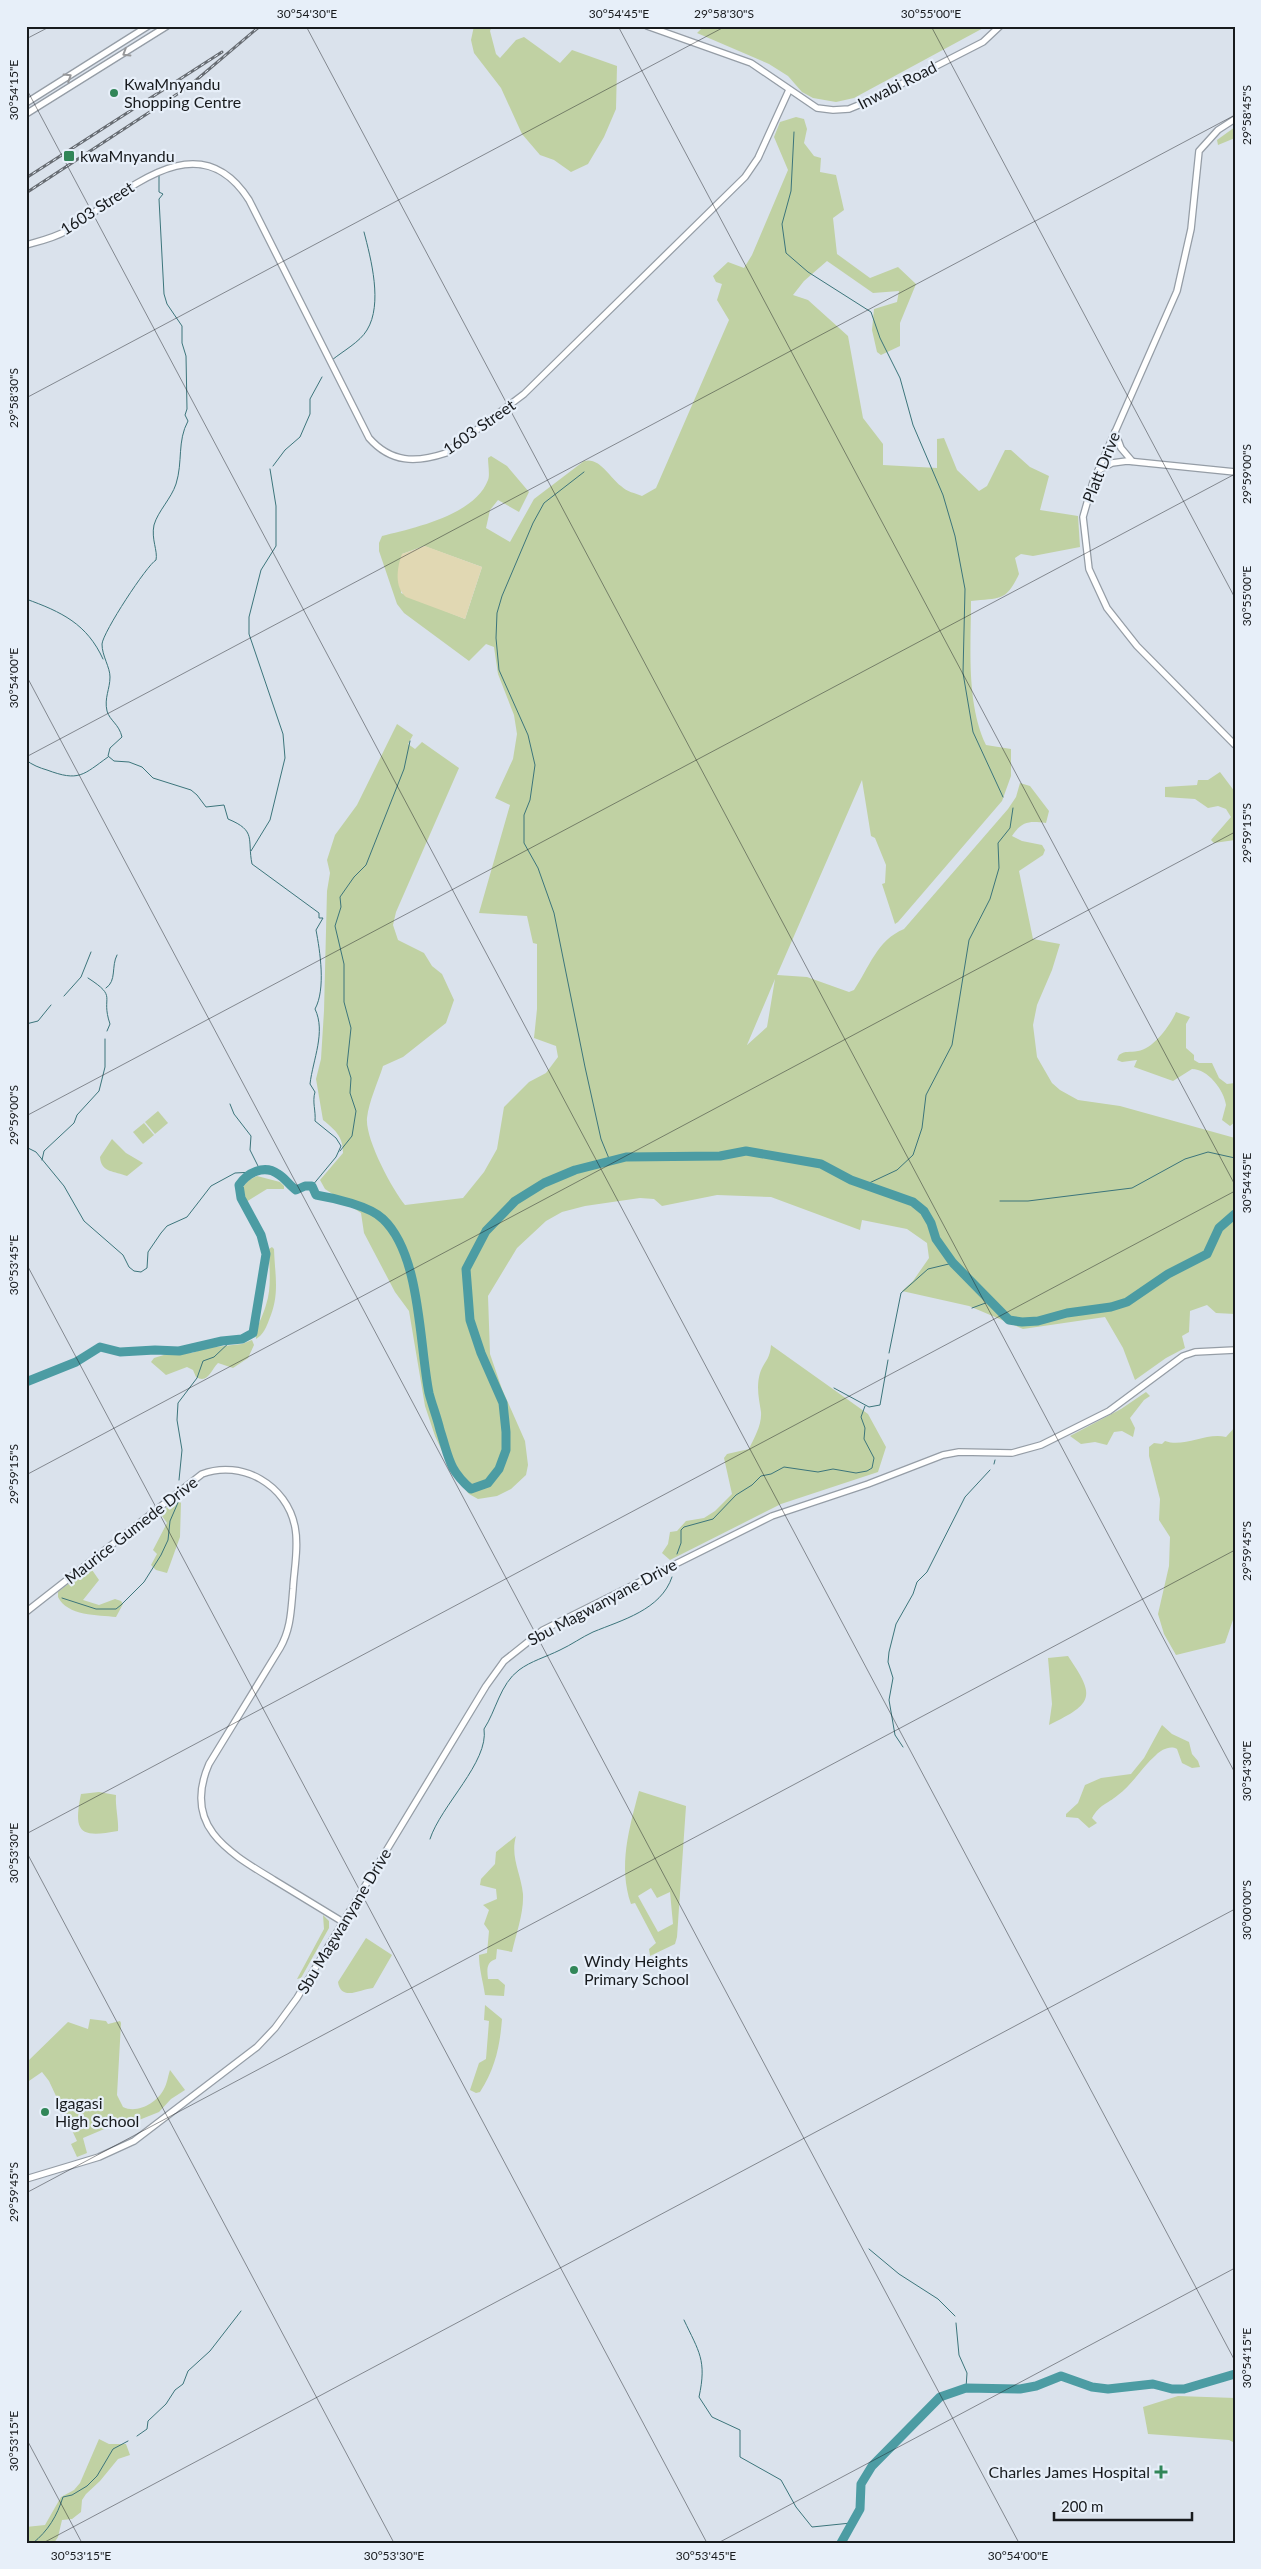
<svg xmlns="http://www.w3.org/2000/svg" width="1261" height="2569" font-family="Lato,sans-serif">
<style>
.green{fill:#c0d1a3;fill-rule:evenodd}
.sand{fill:#e1d8b3}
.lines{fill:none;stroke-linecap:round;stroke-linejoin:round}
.stream{stroke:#3c757b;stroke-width:1}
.river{stroke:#4c9ca3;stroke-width:9}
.secondary-casing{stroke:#959da6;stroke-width:8}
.secondary{stroke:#fff;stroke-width:5.5}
.rail-casing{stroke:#676c72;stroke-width:3}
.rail{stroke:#e7eff9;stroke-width:1;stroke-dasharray:4;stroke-linecap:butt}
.oneway{stroke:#97989a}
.ticks{fill:none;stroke:#181b1e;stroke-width:1;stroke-opacity:0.45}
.poi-dot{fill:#318658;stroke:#e7eff9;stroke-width:2}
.labels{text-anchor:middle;stroke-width:4.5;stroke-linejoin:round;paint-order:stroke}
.poi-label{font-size:16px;fill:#181b1e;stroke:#e7eff9;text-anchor:start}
.street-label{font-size:16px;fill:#181b1e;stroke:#e7eff9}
.neatline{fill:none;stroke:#181b1e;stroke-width:2}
.ticks-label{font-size:12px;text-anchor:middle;fill:#181b1e}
</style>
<rect width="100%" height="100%" fill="#dae2ec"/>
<g class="green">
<polygon points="474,26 492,26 490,31 496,54 500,58 516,40 524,37 560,63 572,50 617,66 616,109 604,137 588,164 571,172 554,160 540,155 522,134 501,88 474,53 471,40"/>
<polygon points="704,26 987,26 854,98 836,102 813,98 802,92 788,76 769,64 697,33"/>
<path d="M 796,117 L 804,119 L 807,129 L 804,143 L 814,156 L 821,158 L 820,172 L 836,175 L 844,210 L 833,218 L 837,254 L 870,278 L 898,267 L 916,284 L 900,323 L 900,346 L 881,355 L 877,352 L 872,330 L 874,309 L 897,302 L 899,291 L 873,293 L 827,261 L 804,281 L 793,295 L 808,300 L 848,336 L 863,418 L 883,444 L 883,465 L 937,468 L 937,439 L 944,438 L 957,470 L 979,491 L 987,486 L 1005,450 L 1011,450 L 1030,467 L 1049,476 L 1040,510 L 1078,516 L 1080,547 L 1033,556 L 1021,554 L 1015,558 L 1019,574 C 1006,602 1000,598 971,601 C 971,647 966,703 986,745 L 1011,749 L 1011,776 L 1002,801 L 898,922 L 895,924 L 882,884 L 885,883 L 886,865 L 875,838 L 871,836 L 862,780 L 777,975 L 807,977 L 849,992 L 854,990 C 869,968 877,940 904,929 L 1008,809 L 1016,797 L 1020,783 L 1030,786 L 1049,811 L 1046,823 C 1029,821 1022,821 1012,836 L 1022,841 L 1042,845 L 1045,850 L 1043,855 L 1019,871 L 1033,939 L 1060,944 L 1052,970 L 1037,1005 L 1033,1025 L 1037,1057 L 1052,1083 L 1060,1090 L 1078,1100 L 1120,1106 L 1235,1138 L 1235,1314 L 1216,1313 L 1207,1305 L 1190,1311 L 1189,1332 L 1182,1336 L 1185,1348 L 1166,1358 L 1135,1380 L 1123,1348 L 1105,1317 L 1023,1329 L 969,1306 L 902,1291 L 913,1281 L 929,1258 L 927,1243 L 907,1229 L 862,1220 L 860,1230 L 771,1197 L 717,1195 L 662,1206 L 654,1199 L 640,1198 L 585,1206 L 562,1212 L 546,1221 L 517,1248 L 488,1296 L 490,1354 L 502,1389 L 525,1441 L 528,1465 L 526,1475 L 511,1489 L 497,1496 L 478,1499 L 469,1494 L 453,1475 L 435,1436 L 425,1406 L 409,1311 L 395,1292 L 364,1233 L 361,1213 L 325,1189 L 320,1180 L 343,1153 C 343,1136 335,1130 323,1120 L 316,1079 L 321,1059 L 324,1011 L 327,891 L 330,873 L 327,860 L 335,835 L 357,805 L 397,724 L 413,735 L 408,744 L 415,749 L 422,742 L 459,768 L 396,912 L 393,925 L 398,940 L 424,953 L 432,966 L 442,974 L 454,1000 L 446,1023 L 403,1057 L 383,1066 C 378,1082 369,1101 367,1118 C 365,1139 392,1189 405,1205 L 463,1198 L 484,1172 L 497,1149 L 504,1107 L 529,1082 L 546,1073 L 558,1057 L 556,1046 L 534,1038 L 537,1009 L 537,944 L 533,943 L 527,916 L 479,913 L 510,805 L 495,798 L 513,759 L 517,734 L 514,715 L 498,674 L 494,647 L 486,644 L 469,661 L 404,613 L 397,604 L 379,551 L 379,543 L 382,536 C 414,528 475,515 488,480 C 490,475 488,464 488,458 L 491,456 L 507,466 L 529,492 L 519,512 L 498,500 L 490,510 L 486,528 L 510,542 L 534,499 L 584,461 C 600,457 609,477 621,486 C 627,492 635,493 642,496 L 656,488 L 729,320 L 717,300 L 722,284 L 716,282 L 713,276 L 728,262 L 744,268 L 752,255 L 788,170 L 774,137 L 780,122 ZM 424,546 L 482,567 L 465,619 L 401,593 L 402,554 ZM 775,979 L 767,1027 L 747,1045 Z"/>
<polygon points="1235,127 1235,138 1218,145 1217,140"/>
<polygon points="1220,772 1235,792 1235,840 1214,843 1211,840 1231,817 1226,809 1218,806 1208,808 1195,799 1165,797 1165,787 1197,785 1198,780 1208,780"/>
<path d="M 1176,1012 L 1190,1017 L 1186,1024 L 1186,1048 L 1194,1055 L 1194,1060 L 1199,1063 L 1212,1063 L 1219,1078 L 1227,1084 L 1235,1083 L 1235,1122 L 1230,1126 L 1222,1120 L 1226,1105 C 1224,1090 1208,1069 1192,1069 L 1173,1081 L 1134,1067 L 1137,1060 L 1122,1062 L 1117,1060 L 1119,1055 C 1126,1050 1129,1053 1138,1051 C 1153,1049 1170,1026 1176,1012 Z"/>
<polygon points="158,1111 168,1123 155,1134 145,1122"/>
<polygon points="144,1123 154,1135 143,1144 133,1132"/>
<path d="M 112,1139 L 126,1153 L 143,1163 L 127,1176 C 115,1171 101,1173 100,1157 Z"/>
<polygon points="257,1176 280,1182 284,1186 284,1189 267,1189 246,1202 243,1187 249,1180"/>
<path d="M 272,1247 L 274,1249 C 275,1277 280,1294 269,1320 C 266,1328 263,1335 256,1339 C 255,1329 263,1316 266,1305 C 272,1287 269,1268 269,1249 Z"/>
<path d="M 252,1340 L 254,1345 L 248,1358 L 233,1368 L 218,1363 C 211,1370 208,1384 196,1377 L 193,1370 L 187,1367 L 166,1375 L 151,1362 L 154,1358 L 167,1354 L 192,1353 L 206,1348 L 242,1344 Z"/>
<path d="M 771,1345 L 868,1414 L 886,1447 L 878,1472 L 781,1504 L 670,1560 L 662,1553 L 668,1544 L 670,1532 L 677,1531 L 686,1521 L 704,1518 L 715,1511 L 732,1494 L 724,1458 L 727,1454 L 749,1449 C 754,1438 762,1425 761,1412 C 759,1399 756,1387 760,1373 C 764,1361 770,1360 771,1345 Z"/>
<polygon points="1146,1392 1150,1396 1144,1400 1130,1418 1135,1428 1133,1437 1122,1431 1114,1432 1107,1445 1095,1442 1081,1444 1070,1436 1121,1409"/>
<path d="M 1235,1427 L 1235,1614 L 1225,1643 L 1176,1655 L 1164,1634 L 1158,1614 L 1169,1566 L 1170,1537 L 1159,1520 L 1160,1499 L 1149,1456 L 1149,1447 L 1154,1443 L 1162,1444 L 1165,1441 C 1184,1448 1206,1432 1226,1437 Z"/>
<polygon points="176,1499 181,1503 180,1537 167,1573 156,1570 151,1565 157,1554 153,1550 167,1523 160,1513"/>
<path d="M 90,1567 L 99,1580 L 83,1600 L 99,1605 L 115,1599 L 121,1601 L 123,1604 L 116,1617 C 98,1615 67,1616 58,1597 L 58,1592 Z"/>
<path d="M 1068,1656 C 1095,1696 1095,1703 1049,1725 L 1052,1704 L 1048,1658 Z"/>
<path d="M 1162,1725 L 1172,1734 L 1189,1742 L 1192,1754 L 1198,1761 L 1200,1767 L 1192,1768 L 1182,1763 L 1177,1749 C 1170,1745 1161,1750 1156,1755 C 1142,1767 1133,1784 1118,1795 C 1106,1805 1100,1804 1092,1818 L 1097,1823 L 1089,1828 L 1078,1818 L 1066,1817 L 1066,1814 L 1078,1803 L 1085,1785 L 1101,1778 L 1131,1774 L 1144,1758 Z"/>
<path d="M 639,1791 L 686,1806 L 677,1937 L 675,1944 L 650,1956 L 649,1949 L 656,1943 L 635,1903 L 631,1904 C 618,1866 629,1829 639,1791 ZM 651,1888 L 657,1898 L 670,1892 L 673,1924 L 658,1932 L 638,1896 Z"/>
<path d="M 99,1792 L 116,1795 C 115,1805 119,1822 118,1831 C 80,1838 73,1833 81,1794 Z"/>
<path d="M 516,1836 C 510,1857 521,1873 523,1894 C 524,1913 516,1934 512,1952 L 497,1949 L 496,1959 C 486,1962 487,1970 488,1979 L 498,1979 L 505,1985 L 504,1996 L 485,1995 C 483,1981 479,1969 479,1955 L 487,1953 L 489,1931 L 484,1924 L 489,1910 L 483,1905 L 497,1899 L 496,1889 L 480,1885 L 481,1879 L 495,1864 L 496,1852 Z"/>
<polygon points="323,1915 329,1921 329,1928 301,1978 297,1979 324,1929"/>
<path d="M 366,1938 L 392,1955 L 373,1988 C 361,1989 341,2002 338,1982 Z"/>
<path d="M 485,2005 L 502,2019 C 500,2046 495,2069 480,2092 L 476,2093 L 470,2090 L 479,2063 L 486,2059 L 489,2021 L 484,2020 Z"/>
<path d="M 90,2019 L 106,2021 L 108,2024 L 120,2021 L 121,2023 L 117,2095 L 123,2107 C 137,2114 157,2103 164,2089 C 167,2084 168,2076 170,2070 L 185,2090 L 171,2099 L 159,2112 L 139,2120 L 128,2119 L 83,2138 L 87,2153 L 77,2157 L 71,2144 L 77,2141 L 49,2081 L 42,2072 L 26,2083 L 26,2063 L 68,2022 L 88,2029 Z"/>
<polygon points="1178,2396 1235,2398 1235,2443 1229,2440 1148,2434 1143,2407"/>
<polygon points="99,2439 109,2444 126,2444 130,2455 118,2459 100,2481 86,2494 82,2500 81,2512 72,2519 62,2520 58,2537 54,2543 26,2543 26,2527 45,2525 61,2497 74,2490 80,2483"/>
</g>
<path class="sand" d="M 425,546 L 482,567 L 465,619 L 406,597 C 394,587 397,567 402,554 Z"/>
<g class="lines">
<g class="stream">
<polyline points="794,132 791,191 782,224 786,253 808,272 871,312 880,338 900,378 913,425 943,495 955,536 965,589 963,673 973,732 1003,797"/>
<path d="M 159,176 L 159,192 L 163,194 L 159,199 L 164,294 L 167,304 L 182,326 L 182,343 L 186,356 L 187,409 L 185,415 L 188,421 C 177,441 183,462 176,484 C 171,499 158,511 154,525 C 151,539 158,551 156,560 C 147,565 103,632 102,644 C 102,656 110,667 110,677 C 110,689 104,698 107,711 C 110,721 119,724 122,737 L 110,748 L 108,756 L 114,761 L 129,762 L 142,767 L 153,778 L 191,790 L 197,795 L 206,807 L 224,805 L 228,819 C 257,831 247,839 252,864 L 319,913 L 319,918 L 323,918 L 316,930 C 320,951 326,989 315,1009 C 326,1032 313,1059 310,1084 L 315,1092 C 312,1102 316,1111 315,1121 L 336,1138 L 341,1146 L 336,1157 L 312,1186"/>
<path d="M 332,360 C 343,351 360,342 367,330 C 383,304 371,259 364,232"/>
<polyline points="273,466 285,450 300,437 310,414 310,399 322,377"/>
<polyline points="584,472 544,503 533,523 502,596 497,613 496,638 499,670 528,735 535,765 530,800 524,815 524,843 538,868 554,913 585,1067 601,1139 610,1161"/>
<path d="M 26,599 C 62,612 87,624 103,659"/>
<path d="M 26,760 C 32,765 40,768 47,770 C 79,782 83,775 108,757"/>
<polyline points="251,851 270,820 285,758 283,734 249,634 249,617 261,570 276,546 276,506 270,469"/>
<path d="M 88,978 C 119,998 100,995 110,1024 L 107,1031"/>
<path d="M 106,988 C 117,981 111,966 117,955"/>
<polyline points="64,996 81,977 91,952"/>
<polyline points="26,1024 38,1021 51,1005"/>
<polyline points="230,1104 234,1114 251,1136 250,1150 260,1170"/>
<polyline points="26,1147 36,1152 64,1186 84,1221 123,1255 129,1267 134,1271 141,1272 147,1268 148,1252 161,1233 167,1226 187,1217 211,1186 235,1173 254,1172"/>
<polyline points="340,1151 352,1136 356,1111 350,1093 351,1078 347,1065 351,1028 344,1002 344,964 335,926 341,907 340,897 354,877 366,865 404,769 410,741"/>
<polyline points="42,1160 44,1151 74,1123 77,1115 99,1091 105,1067 105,1039"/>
<polyline points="865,1185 897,1170 913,1155 922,1128 926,1095 952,1045 969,940 990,899 999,868 998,843 1010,828 1013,808"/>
<polyline points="1000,1201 1028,1201 1132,1188 1185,1159 1208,1152 1235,1158"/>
<polyline points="972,1308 991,1301"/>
<polyline points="889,1353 901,1293 928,1269 953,1263"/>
<polyline points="834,1388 869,1407 880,1405 888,1360"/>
<polyline points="994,1464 995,1460"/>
<polyline points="179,1480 182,1450 177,1420 178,1403 197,1378 203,1361 214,1357 233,1339"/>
<polyline points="677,1554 681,1543 681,1530 684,1527 713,1519 736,1495 752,1485 761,1476 771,1474 784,1467 818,1472 833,1469 856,1473 867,1471 872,1468 874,1458 864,1439 865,1428 861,1417 865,1406"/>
<polyline points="62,1598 96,1609 116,1609 121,1605 144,1582 161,1555 168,1540 170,1521 180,1498"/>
<polyline points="903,1747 895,1735 889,1700 893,1678 888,1662 889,1652 896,1624 913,1594 917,1582 927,1572 965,1497 990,1470"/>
<path d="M 430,1839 C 441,1805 489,1762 484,1729 C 496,1711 500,1684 519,1670 C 531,1661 546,1657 560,1650 C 571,1645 582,1637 593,1632 C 622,1620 661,1610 672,1577"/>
<polyline points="869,2249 899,2274 938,2299 955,2316"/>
<path d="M 684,2320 C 699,2352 707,2360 699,2397 L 712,2417 L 740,2430 L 740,2457 L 781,2480 L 796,2507 L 812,2527 L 851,2523"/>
<polyline points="956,2323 959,2355 967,2373 966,2388"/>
<polyline points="137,2436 147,2429 148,2421 166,2404 175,2390 183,2384 188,2371 210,2351 241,2311"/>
<path d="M 33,2543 C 48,2531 57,2516 63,2497 L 72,2495 L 87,2486 L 97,2476 L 113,2449 L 128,2441"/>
</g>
<g class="river">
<path d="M 26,1382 L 76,1362 L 100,1347 L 120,1352 L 155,1350 L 179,1351 L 222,1341 L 242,1339 L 253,1333 L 266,1254 L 261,1235 L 241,1198 L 239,1185 C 247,1173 264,1164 278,1174 C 285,1178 289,1185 296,1190 L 305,1186 L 312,1186 L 316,1195 C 334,1198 370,1206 383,1219 C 421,1255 419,1343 429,1393 C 432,1405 437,1417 440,1430 C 449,1457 448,1469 471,1489 L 488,1483 L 499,1469 L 506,1450 L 506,1432 L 503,1403 L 481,1353 L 470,1320 L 466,1269 L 486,1231 L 515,1201 L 544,1183 L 575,1170 L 626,1157 L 720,1156 L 746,1151 L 821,1164 L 851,1180 L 913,1202 L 924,1211 L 931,1223 L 936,1239 L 953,1263 L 1009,1320 L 1022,1322 L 1038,1321 L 1067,1313 L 1111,1307 L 1127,1302 L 1168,1274 L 1207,1254 L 1219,1228 L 1235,1214"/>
<polyline points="841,2543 860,2509 861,2484 872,2466 940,2397 966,2388 1020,2389 1036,2386 1061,2376 1092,2387 1108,2389 1153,2384 1172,2389 1184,2389 1235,2374"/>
</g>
<defs>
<g id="secondary">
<polyline points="647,26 751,63 817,108 833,110 849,109 866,102 983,42 1000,26"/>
<polyline points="26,103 148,26"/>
<polyline points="26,114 167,26"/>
<polyline points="1235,119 1218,130 1199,151 1191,229 1177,291 1093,482 1083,517 1089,569 1107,608 1137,646 1235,745"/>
<path d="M 26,245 C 40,241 54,238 66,231 C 120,199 196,117 249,200 L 369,438 C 391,463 416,463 446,453 L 524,394 L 745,177 L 758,158 L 789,90"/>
<polyline points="1115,432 1121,448 1132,461"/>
<polyline points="1099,470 1112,463 1127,461 1235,472"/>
<path d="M 26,1612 L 202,1474 C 242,1459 287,1485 295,1527 C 299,1547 294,1569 293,1589 C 291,1610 291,1629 280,1648 L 209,1764 C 182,1826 228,1852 274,1880 C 297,1894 320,1908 343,1922"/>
<polyline points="26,2179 99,2157 134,2141 257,2047 275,2028 297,1998 486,1686 504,1661 543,1630 772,1516 868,1484 943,1455 959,1452 1012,1453 1041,1445 1109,1411 1183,1356 1195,1352 1235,1350"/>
</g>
</defs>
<use href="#secondary" class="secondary-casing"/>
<use href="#secondary" class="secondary"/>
<defs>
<g id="rail">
<polyline points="26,178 222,52"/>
<polyline points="26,193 188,87 260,26"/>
</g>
</defs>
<use href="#rail" class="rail-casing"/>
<use href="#rail" class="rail"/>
</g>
<defs><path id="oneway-chevron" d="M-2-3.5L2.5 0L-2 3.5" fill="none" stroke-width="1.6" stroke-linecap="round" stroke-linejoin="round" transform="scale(1.25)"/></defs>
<g class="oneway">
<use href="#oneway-chevron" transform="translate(126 53) rotate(148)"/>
<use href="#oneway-chevron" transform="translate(68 77) rotate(-32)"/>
</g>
<path class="ticks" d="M 306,26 L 1235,1773M 618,26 L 1235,1185M 931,26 L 1235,598M 26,39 L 51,26M 26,88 L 1235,2361M 26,398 L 726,26M 26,675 L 1019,2543M 26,757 L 1235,115M 26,1116 L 1235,474M 26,1263 L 707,2543M 26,1475 L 1235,832M 26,1834 L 1235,1191M 26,1851 L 394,2543M 26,2193 L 1235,1550M 26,2438 L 82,2543M 43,2543 L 1235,1909M 718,2543 L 1235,2268"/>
<g class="poi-dot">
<circle cx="114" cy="93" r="5"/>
<rect x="63" y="150" width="12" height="12" rx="2.5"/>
<circle cx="574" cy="1970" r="5"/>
<circle cx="45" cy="2112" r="5"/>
<path d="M1158.5 2464.5h5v5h5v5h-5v5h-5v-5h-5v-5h5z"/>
</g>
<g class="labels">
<g class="poi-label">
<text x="124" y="90">KwaMnyandu<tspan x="124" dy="18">Shopping Centre</tspan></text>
<text x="80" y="162">kwaMnyandu</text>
<text x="584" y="1967">Windy Heights<tspan x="584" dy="18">Primary School</tspan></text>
<text x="55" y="2109">Igagasi<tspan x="55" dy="18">High School</tspan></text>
<text x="1150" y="2478" text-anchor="end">Charles James Hospital</text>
</g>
<g class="street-label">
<text transform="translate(897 85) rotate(-27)" y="6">Inwabi Road</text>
<text transform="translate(97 208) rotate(-33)" y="6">1603 Street</text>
<text transform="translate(479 427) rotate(-35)" y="6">1603 Street</text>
<text transform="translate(1101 467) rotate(-68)" y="6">Platt Drive</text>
<text transform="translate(131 1530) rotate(-38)" y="6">Maurice Gumede Drive</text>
<text transform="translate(602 1602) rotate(-28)" y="6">Sbu Magwanyane Drive</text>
<text transform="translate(344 1921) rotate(-59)" y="6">Sbu Magwanyane Drive</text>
</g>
</g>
<rect width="1261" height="2569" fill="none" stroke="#e7eff9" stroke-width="55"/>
<path d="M1054 2512v8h138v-8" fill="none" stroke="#181b1e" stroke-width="2.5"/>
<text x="1061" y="2512" font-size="15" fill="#181b1e" stroke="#e7eff9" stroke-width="4" paint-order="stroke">200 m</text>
<rect x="28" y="28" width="1206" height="2514" class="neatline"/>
<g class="ticks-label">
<text x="307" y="18">30°54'30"E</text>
<text x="619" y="18">30°54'45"E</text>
<text x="724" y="18">29°58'30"S</text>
<text x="931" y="18">30°55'00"E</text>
<text transform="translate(14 90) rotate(-90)" y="4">30°54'15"E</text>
<text transform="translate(1247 115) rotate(-90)" y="4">29°58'45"S</text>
<text transform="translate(14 398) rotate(-90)" y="4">29°58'30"S</text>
<text transform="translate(1247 474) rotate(-90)" y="4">29°59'00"S</text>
<text transform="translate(1247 596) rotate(-90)" y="4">30°55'00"E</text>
<text transform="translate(14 678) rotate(-90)" y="4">30°54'00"E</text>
<text transform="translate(1247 833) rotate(-90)" y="4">29°59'15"S</text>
<text transform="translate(14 1115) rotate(-90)" y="4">29°59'00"S</text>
<text transform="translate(1247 1183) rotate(-90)" y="4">30°54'45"E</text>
<text transform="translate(14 1265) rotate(-90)" y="4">30°53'45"E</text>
<text transform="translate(14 1474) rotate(-90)" y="4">29°59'15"S</text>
<text transform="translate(1247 1551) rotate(-90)" y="4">29°59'45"S</text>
<text transform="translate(1247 1771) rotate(-90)" y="4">30°54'30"E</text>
<text transform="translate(14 1853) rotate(-90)" y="4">30°53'30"E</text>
<text transform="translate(1247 1910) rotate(-90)" y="4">30°00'00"S</text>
<text transform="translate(14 2192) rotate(-90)" y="4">29°59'45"S</text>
<text transform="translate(1247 2358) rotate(-90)" y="4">30°54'15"E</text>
<text transform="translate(14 2441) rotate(-90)" y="4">30°53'15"E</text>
<text x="81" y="2560">30°53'15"E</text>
<text x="394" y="2560">30°53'30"E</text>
<text x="706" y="2560">30°53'45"E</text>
<text x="1018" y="2560">30°54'00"E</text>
</g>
</svg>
